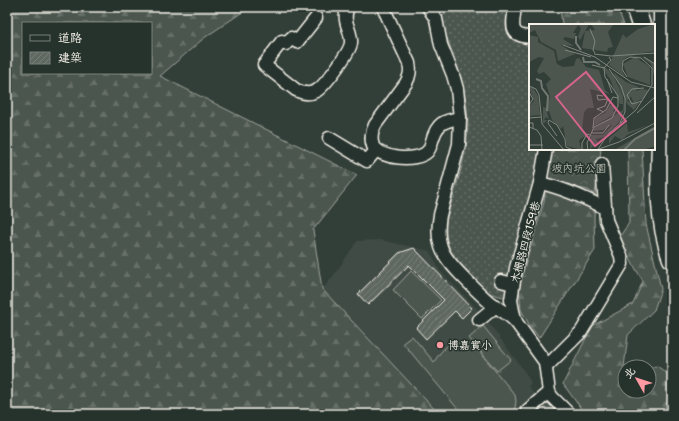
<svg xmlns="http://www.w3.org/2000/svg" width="679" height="421" font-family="'Shantell Sans','LXGW WenKai TC',sans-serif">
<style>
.built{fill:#404b44}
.grass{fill:url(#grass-dots);stroke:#a0a49c}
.forest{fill:url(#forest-firs);stroke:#a0a49c;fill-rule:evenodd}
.park{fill:url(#park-crowns);stroke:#a0a49c}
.garden{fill:#4c564f;stroke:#a0a49c}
.building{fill:url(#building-hatch);stroke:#f4f1e8}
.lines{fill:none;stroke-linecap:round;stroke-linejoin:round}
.minor-casing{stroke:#f4f1e8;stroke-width:15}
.highway-casing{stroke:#f4f1e8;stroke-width:21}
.minor{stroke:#26332d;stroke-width:12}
.highway{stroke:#26332d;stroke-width:18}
.poi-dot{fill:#ff9aa2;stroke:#26332d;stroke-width:1.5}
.labels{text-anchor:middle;stroke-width:3;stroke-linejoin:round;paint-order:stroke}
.park-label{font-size:11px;fill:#b9bbb2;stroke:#26332d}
.street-label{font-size:11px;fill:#f4f1e8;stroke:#26332d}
.poi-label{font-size:11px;fill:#f4f1e8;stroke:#26332d;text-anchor:start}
.inset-river{fill:none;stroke:#727972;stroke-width:2}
.inset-road{fill:none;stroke:#80867e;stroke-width:1}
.view{fill:#d4648c;fill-opacity:0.15;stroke:#d4648c;stroke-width:2}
.inset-edge{fill:none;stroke:#f4f1e8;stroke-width:2}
</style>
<defs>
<pattern id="grass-dots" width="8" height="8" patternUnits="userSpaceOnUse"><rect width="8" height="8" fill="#4c564f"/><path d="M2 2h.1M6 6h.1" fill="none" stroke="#666f68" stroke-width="1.8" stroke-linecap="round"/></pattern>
<pattern id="forest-firs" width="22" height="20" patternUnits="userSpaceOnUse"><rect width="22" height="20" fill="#4c564f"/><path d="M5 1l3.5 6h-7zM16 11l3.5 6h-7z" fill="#666f68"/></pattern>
<pattern id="park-crowns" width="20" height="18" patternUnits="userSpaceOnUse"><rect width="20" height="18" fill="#4c564f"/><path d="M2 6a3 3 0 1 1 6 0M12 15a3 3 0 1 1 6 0" fill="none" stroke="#666f68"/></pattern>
<pattern id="building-hatch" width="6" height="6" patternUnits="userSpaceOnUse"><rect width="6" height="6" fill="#5f6861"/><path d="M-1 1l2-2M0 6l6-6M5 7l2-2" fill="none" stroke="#777e78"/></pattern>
</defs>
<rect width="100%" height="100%" fill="#323e38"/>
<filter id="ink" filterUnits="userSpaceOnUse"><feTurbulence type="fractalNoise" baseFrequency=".025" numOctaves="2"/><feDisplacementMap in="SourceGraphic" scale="8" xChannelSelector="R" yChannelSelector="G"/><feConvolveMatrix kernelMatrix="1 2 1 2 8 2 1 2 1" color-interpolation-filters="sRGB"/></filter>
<g filter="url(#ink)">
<polygon class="built" points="381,240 430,251 440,271 482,314 525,372 531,383 528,386 536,397 520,410 523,414 439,414 322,289 332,278 357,241"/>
<path class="grass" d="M 453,7 L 511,7 L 508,27 L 530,42 L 530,149 L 541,149 L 536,183 L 509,276 L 504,286 L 507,289 L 508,298 C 501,296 493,295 487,292 C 482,289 478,282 475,278 C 454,258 442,247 447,217 C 454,193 462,170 466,146 C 474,100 455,59 439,18 Z"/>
<g class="forest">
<path d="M 7,7 L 250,7 L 204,38 L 160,76 L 357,175 L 313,230 L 322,289 L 439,414 L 7,414 ZM 23,23 L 151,23 L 151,73 L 23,73 Z"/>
<polygon points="560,7 617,7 624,25 562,25"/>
<polygon points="596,149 594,218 595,250 539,338 529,324 521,310 519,286 544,202 546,181"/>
<polygon points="628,149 642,149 646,224 661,289 654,310 628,335 623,375 625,375 625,391 649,391 649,368 657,366 672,377 672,390 663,414 585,414 563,384 592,326 633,304 643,281 618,239 629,223"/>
</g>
<polygon class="park" points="551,149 601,149 595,195 588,190 546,181"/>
<g class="garden">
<polygon points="411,271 441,300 422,319 393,290"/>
<polygon points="483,326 511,360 497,371 469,338"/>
<path d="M 412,336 L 434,362 C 446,342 458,335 479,351 L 515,395 L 516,401 L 514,414 L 462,414 L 403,343 Z"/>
<polygon points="547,401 558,414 533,414 532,412"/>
</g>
<polygon class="building" points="414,248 472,308 462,318 455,311 426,339 416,328 444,300 409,265 368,305 358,294 399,253"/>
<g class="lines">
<defs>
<g id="minor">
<path d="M 383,7 L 409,63 C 411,71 410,76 406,83 L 375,125 C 372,132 370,138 373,146 C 380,159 416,162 427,152 C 430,149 431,145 432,141 C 437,123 443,121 460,118"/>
<path d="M 428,7 L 436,19 L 441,45 L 453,75 L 457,89 L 460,118 L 459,144 L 440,215 C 434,247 445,259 466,280 C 474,288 481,295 489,302 C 498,309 508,313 516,322"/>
<path d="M 515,7 C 513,24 508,36 530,37"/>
<path d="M 316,18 L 297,42 L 291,38 L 286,44 L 282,41 L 264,65 L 296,90 C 302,93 309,95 316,91 C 324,87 350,52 351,43 C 352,29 341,22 348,7"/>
<polyline points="329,138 367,161 376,150"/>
<polyline points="546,149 540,183 516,268 511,300 513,311 516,322 545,362 549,392 552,397 569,414"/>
<path d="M 540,183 C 563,188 583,197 605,208"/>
<polyline points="501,281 513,284"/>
<polyline points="479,320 496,306"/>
<polyline points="547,366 581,332 622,264 621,256 606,220 602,164"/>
<polyline points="528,414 527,411 549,392"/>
</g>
<g id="highway">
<polyline points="635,7 641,25"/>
<path d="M 663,7 C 663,43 664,78 662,114 C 661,163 655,212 672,259"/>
</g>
</defs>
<use href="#minor" class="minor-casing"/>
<use href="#highway" class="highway-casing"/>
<use href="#minor" class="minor"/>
<use href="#highway" class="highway"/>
</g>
</g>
<circle class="poi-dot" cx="440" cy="345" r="4"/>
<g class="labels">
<g class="park-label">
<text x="579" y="172">坡內坑公園</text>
</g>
<g class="street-label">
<text transform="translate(525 242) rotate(-75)" y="4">木柵路四段159巷</text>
</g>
<g class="poi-label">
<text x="448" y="349">博嘉實小</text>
</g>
</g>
<g transform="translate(529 24)">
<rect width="126" height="126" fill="#323e38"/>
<path d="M 84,48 L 97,58 L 110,63 L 98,77 L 110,79 L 105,86 L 98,80 ZM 81,81 L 88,83 L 84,87 L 86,90 L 65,102 L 66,94 L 76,89 Z" fill="#4c564f"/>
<path d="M 0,0 L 60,0 L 51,16 L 49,13 L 52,4 L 49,1 L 44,9 L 47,9 L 45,15 L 36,13 L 34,15 L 45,22 L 32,21 L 46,30 L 29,37 L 27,26 L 12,18 L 6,6 L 0,9 ZM 62,0 L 85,0 L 79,8 L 84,23 L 79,24 L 78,28 L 53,24 L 56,7 L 66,6 ZM 126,0 L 126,27 L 100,31 L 115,33 L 122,37 L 126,41 L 125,52 L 122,40 L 113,33 L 100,32 L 94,36 L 92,44 L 96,53 L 80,41 L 94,10 L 97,14 L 109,5 ZM 0,11 L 9,13 L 9,18 L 25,27 L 28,40 L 34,43 L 45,42 L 47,35 L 50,34 L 57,43 L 70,46 L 76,66 L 81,70 L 61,65 L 65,84 L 59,84 L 55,88 L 53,106 L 58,111 L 50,116 L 52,126 L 38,122 L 34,102 L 32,105 L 23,96 L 20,87 L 18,88 L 20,95 L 17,93 L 15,96 L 19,96 L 14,100 L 14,83 L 18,84 L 21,72 L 17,60 L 22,55 L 15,48 L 10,50 L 8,47 L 15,34 L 10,33 L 0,38 ZM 106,33 L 121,43 L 121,61 L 99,53 L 94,40 ZM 59,34 L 77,44 L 84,51 L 94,72 L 95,86 L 90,98 L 75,113 L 67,115 L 69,119 L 61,125 L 62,111 L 74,111 L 84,100 L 74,106 L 64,107 L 65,104 L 94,86 L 94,80 L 91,80 L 81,55 L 72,42 ZM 0,63 L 4,64 L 9,72 L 11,91 L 0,92 L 0,82 L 5,77 ZM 113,65 L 119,66 L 115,74 L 105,79 L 100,69 ZM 98,99 L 99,108 L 120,101 L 98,111 L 93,116 L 86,112 L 80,120 L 80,114 ZM 126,102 L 126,122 L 114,126 L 87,125 Z" fill="#4c564f"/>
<path class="inset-river" d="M 47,12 L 47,19 L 52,26M 54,33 L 55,38 L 66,38 L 71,41M 7,55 L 12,57 L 13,64 L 19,72 L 18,87M 95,126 L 106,115 L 126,104"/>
<path class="inset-road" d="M 61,5 L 66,17 L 64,26 L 66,29M 34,21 L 66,33 L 102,58 L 126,64M 36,26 L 62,33M 65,30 L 82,32 L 126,29M 115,33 L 126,40M 63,41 L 75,44 L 82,36 L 80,33M 80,45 L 92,62 L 96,74 L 96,88 L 91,99M 98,53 L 93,45 L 94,37 L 101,33 L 112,34 L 123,44 L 123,61M 78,55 L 83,69M 0,62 L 7,65 L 10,71 L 13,100 L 35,126M 0,68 L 4,75 L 0,81M 74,72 L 68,71 L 69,76 L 79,75 L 76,82 L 68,85 L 75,88M 113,77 L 103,80 L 98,71 L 103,65 L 115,64M 108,89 L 126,73M 0,94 L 12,93M 0,103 L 8,106 L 12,112 L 13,126M 0,103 L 0,99 L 4,99 L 4,104M 64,104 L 65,94 L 77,86 L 84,73 L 89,74M 63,109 L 74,109 L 80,101M 28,112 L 19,99 L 20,96 L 28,101 L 36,115 L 37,123 L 44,126M 0,121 L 14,121M 53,125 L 53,119 L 58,110 L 61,111M 69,125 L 80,109 L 107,86 L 123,61M 59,126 L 58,119 L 65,103 L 83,94 L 89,82 L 89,72 L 76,53 L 75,44M 67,126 L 90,118 L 126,99"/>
<path class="view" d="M 57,48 L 97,97 L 66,122 L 27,73 Z"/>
<rect width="126" height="126" class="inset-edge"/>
</g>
<rect width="679" height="421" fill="none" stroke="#26332d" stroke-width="24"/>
<rect x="12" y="12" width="655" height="397" fill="none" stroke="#f4f1e8" stroke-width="1.5" filter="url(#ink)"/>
<rect x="22" y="22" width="130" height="52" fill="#26332d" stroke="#787f78"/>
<rect x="30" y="35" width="20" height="6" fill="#26332d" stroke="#787f78"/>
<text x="58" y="42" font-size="12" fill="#f4f1e8">道路</text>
<rect x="30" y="52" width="20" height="12" fill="url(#building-hatch)" stroke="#787f78"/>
<text x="58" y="62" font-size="12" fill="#f4f1e8">建築</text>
<g transform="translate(637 379) rotate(309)"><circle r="19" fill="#26332d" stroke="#787f78"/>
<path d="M0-3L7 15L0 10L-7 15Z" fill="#ff9aa2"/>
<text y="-6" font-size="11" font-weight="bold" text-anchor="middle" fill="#f4f1e8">北</text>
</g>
</svg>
